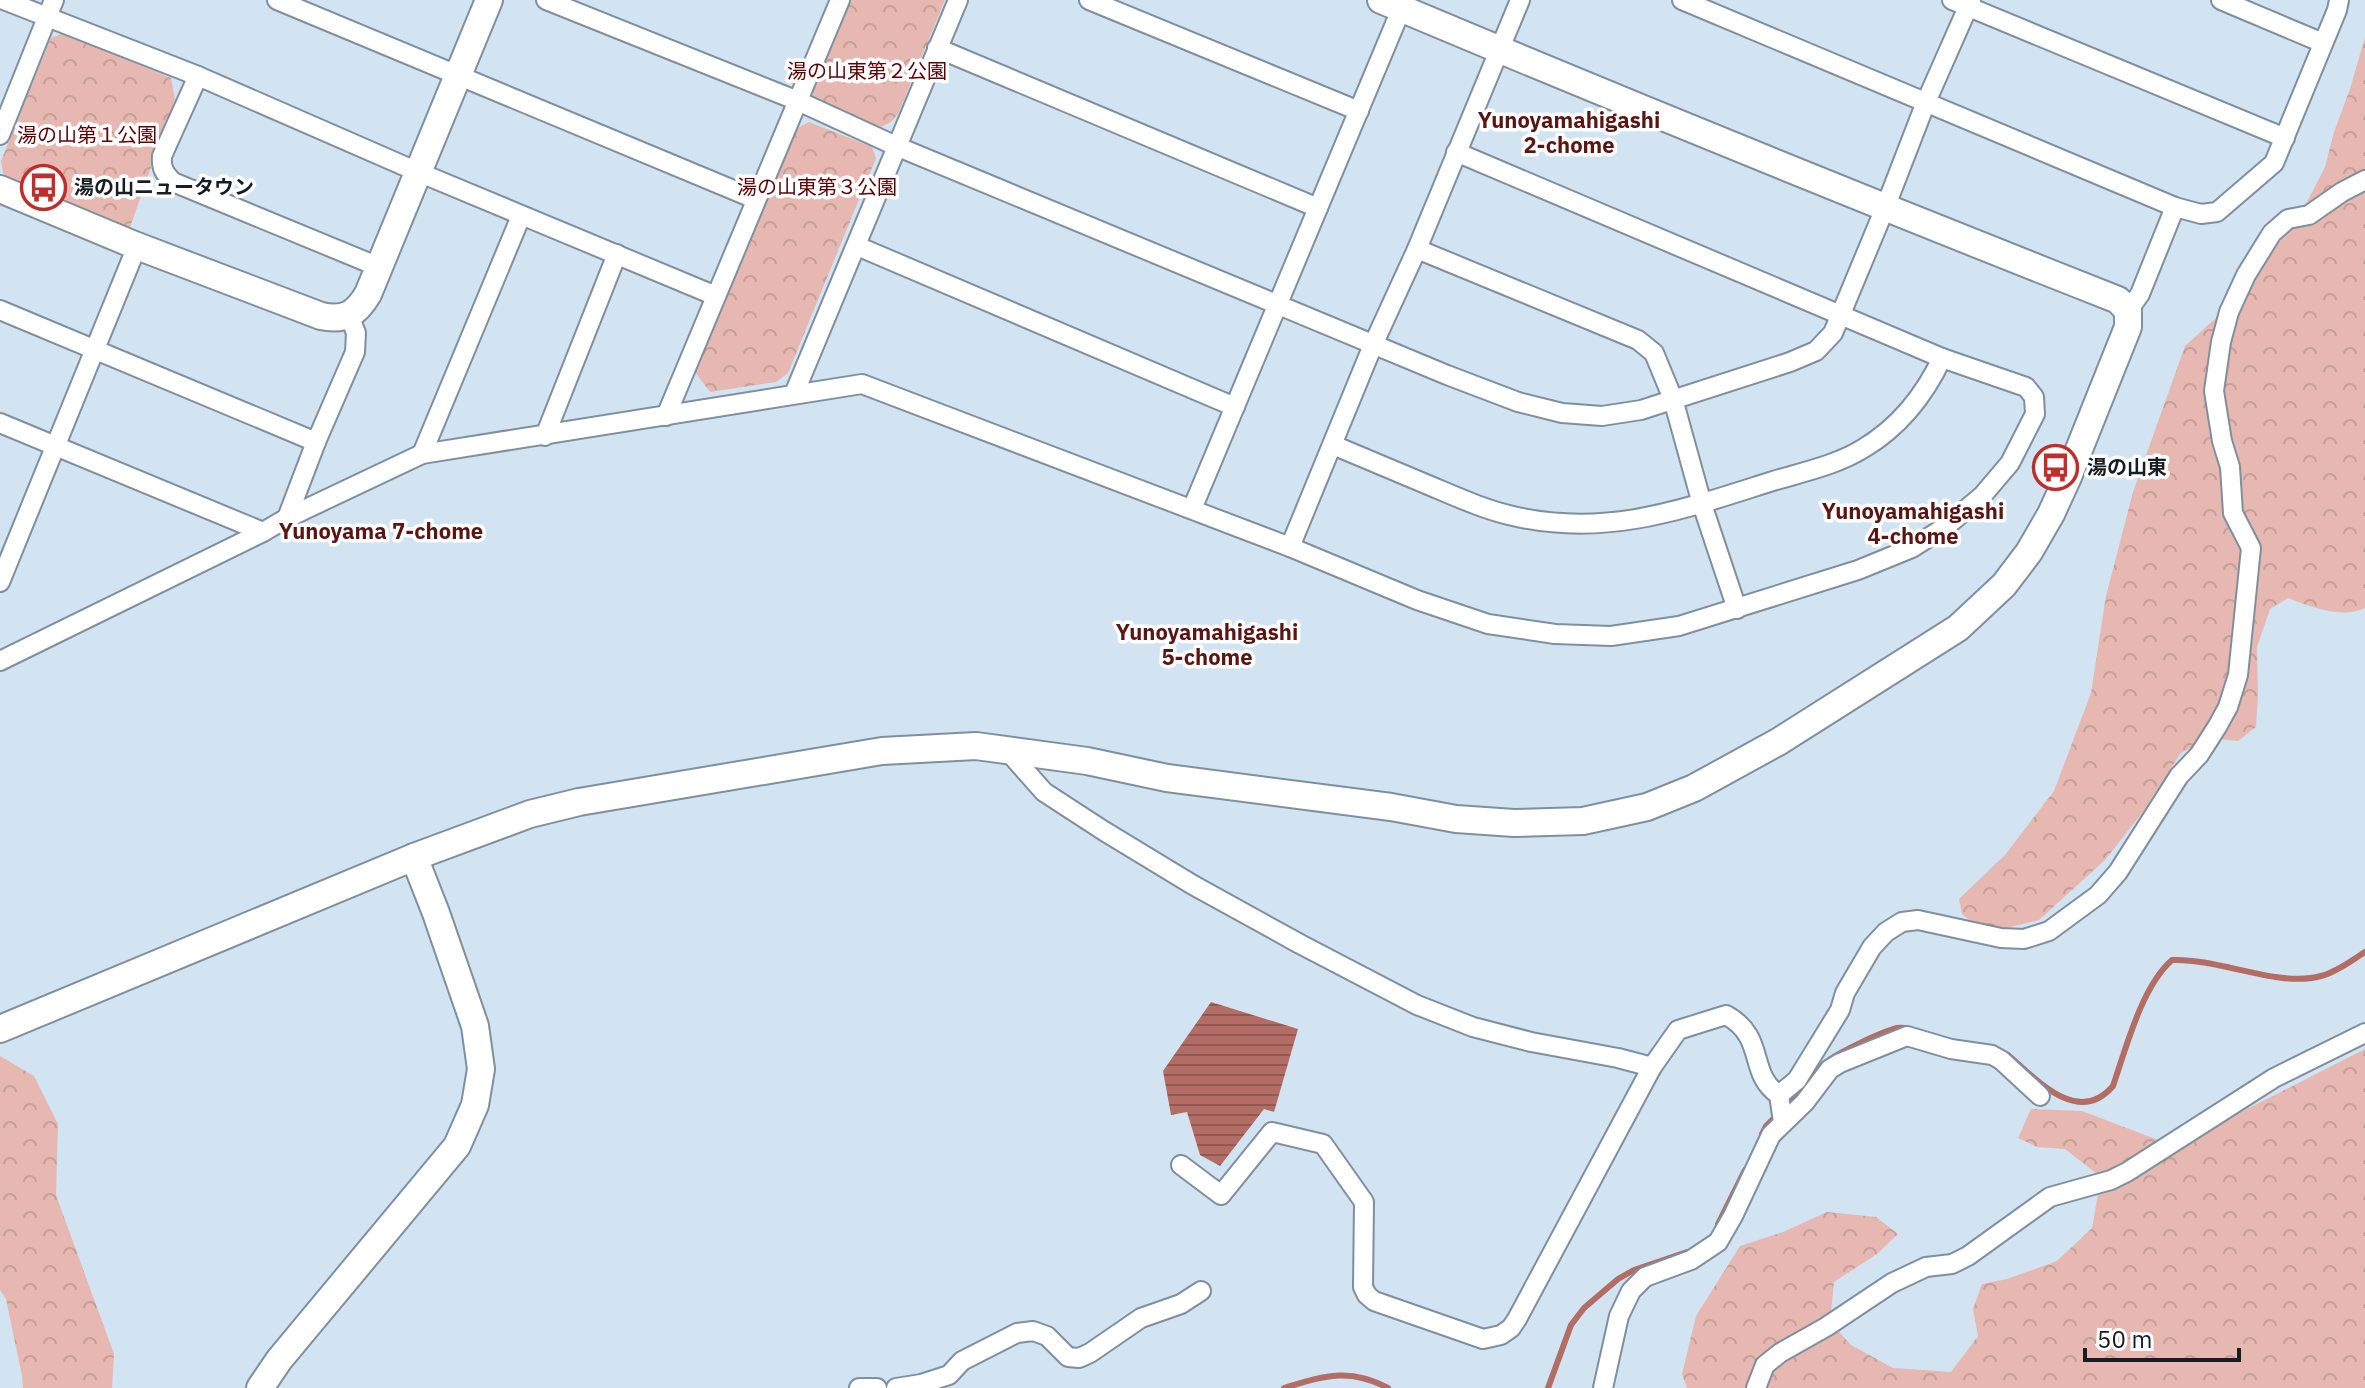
<svg xmlns="http://www.w3.org/2000/svg" width="2365" height="1388" font-family="'IBM Plex Sans','Noto Sans JP',sans-serif">
<style>
.forest{fill:url(#forest-crowns)}
.water{fill:url(#water-rules)}
.lines{fill:none;stroke-linecap:round;stroke-linejoin:round}
.stream{stroke:#b36d65;stroke-width:6}
.street-casing{stroke:#7f8f9d;stroke-width:22}
.secondary-casing{stroke:#7f8f9d;stroke-width:30}
.street{stroke:#fff;stroke-width:18}
.secondary{stroke:#fff;stroke-width:26}
.labels{text-anchor:middle;stroke-width:7;stroke-linejoin:round;paint-order:stroke}
.park-label{font-size:20px;fill:#5c0004;stroke:#fff}
.poi-label{font-size:20px;font-weight:bold;fill:#171d23;stroke:#fff;text-anchor:start}
.neighbourhood-label{font-size:22px;font-weight:bold;fill:#5a1613;stroke:#fff}
</style>
<defs>
<pattern id="forest-crowns" width="20" height="18" patternUnits="userSpaceOnUse" patternTransform="scale(2)"><rect width="20" height="18" fill="#e7b8b1"/><path d="M2 6a3 3 0 1 1 6 0M12 15a3 3 0 1 1 6 0" fill="none" stroke="#c59e98"/></pattern>
<pattern id="water-rules" width="6" height="5" patternUnits="userSpaceOnUse" patternTransform="scale(2)"><rect width="6" height="5" fill="#b36d65"/><path d="M0 2.5h6" fill="none" stroke="#915953"/></pattern>
</defs>
<rect width="100%" height="100%" fill="#d2e3f2"/>
<g class="forest">
<polygon points="847,0 945,0 898,114 891,122 881,127 813,99 812,85"/>
<polygon points="64,33 171,78 175,99 129,230 11,182 3,173 1,161 51,38"/>
<path d="M 2365,37 L 2365,608 C 2340,619 2312,607 2288,598 L 2270,609 L 2257,647 L 2258,696 L 2256,727 L 2238,741 L 2210,738 L 2181,753 L 2142,813 L 2105,860 L 2039,920 L 2002,929 L 1980,928 L 1962,914 L 1959,899 L 2005,855 L 2054,791 L 2091,693 L 2106,596 L 2133,492 L 2185,346 L 2229,306 L 2274,249 L 2306,204 L 2325,167 L 2334,132 L 2350,89 Z"/>
<polygon points="809,122 872,147 876,158 788,373 776,382 710,392 695,372 794,130"/>
<polygon points="2365,1049 2365,1388 1687,1388 1682,1374 1696,1316 1740,1246 1783,1232 1827,1212 1876,1217 1898,1234 1877,1254 1834,1282 1830,1322 1851,1345 1893,1368 1951,1372 1978,1336 1973,1309 1982,1284 2007,1279 2057,1261 2092,1228 2101,1177 2065,1149 2037,1147 2018,1138 2031,1109 2082,1111 2166,1143 2184,1141"/>
<polygon points="0,1056 34,1076 58,1124 56,1195 114,1354 112,1388 23,1388 22,1376 6,1299 0,1290"/>
</g>
<polygon class="water" points="1211,1002 1298,1029 1274,1112 1264,1109 1220,1166 1200,1155 1187,1112 1171,1115 1163,1071"/>
<g class="lines">
<g class="stream">
<path d="M 2008,1055 C 2036,1079 2078,1127 2113,1086 C 2126,1048 2142,986 2172,960 C 2219,958 2278,988 2321,976 C 2337,972 2352,960 2365,952"/>
<path d="M 1822,1066 C 1831,1055 1882,1032 1897,1028 C 1901,1027 1905,1028 1909,1029"/>
<polyline points="1786,1108 1806,1087"/>
<polyline points="1762,1134 1766,1126 1777,1115"/>
<polyline points="1718,1224 1745,1170"/>
<path d="M 1284,1388 C 1324,1376 1349,1367 1388,1388"/>
<polyline points="1548,1388 1571,1325 1584,1308 1618,1279 1634,1270 1687,1252"/>
</g>
<defs>
<g id="street">
<polyline points="4,0 198,76 418,172 716,296"/>
<polyline points="277,0 755,199"/>
<polyline points="546,0 798,101 896,146 1447,375 1518,402 1562,413 1602,416 1641,410 1790,362 1816,351 1833,333 1885,208 1926,102 1971,0"/>
<polyline points="1089,0 1359,111"/>
<polyline points="1682,0 2175,207"/>
<polyline points="1952,0 2285,138"/>
<polyline points="2221,0 2323,43"/>
<polyline points="937,48 1318,208"/>
<path d="M 198,76 L 162,156 C 161,168 164,173 173,182 L 379,267"/>
<polyline points="0,135 54,0"/>
<polyline points="857,246 1235,407"/>
<polyline points="1417,249 1638,340 1654,353 1673,399 1702,504 1737,609"/>
<polyline points="0,310 316,442"/>
<polyline points="2128,311 2140,294 2175,207 2201,214 2217,212 2274,163 2337,10 2339,0"/>
<polyline points="794,394 958,0"/>
<polyline points="666,416 840,0"/>
<polyline points="0,423 263,532"/>
<polyline points="545,436 617,254"/>
<path d="M 1333,445 C 1366,459 1400,473 1433,487 C 1459,498 1486,510 1513,516 C 1607,538 1684,509 1773,481 C 1803,472 1837,465 1864,448 C 1899,427 1925,394 1942,358"/>
<polyline points="422,454 521,216"/>
<polyline points="1192,509 1405,0"/>
<polyline points="287,518 316,442 355,352 356,333 349,315"/>
<polyline points="1290,547 1373,345 1417,249 1520,0"/>
<polyline points="0,582 137,246"/>
<polyline points="0,661 263,532 287,518 422,454 862,384 1290,547 1417,600 1488,624 1555,634 1611,636 1679,626 1858,570 1912,548 1945,527 1982,496 2010,463 2035,414 2034,397 2026,387 1942,358 1456,152"/>
<polyline points="1006,749 1044,792 1104,831 1193,885 1300,944 1417,1005 1473,1027 1531,1042 1618,1058 1652,1067"/>
<polyline points="1779,1095 1797,1080 1840,1010 1845,993 1872,947 1886,932 1902,922 1918,920 2001,938 2024,939 2049,931 2098,895 2118,872 2179,776 2199,755 2217,727 2228,707 2238,675 2251,548 2233,513 2230,467 2222,441 2214,391 2221,342 2229,312 2246,275 2272,233 2288,219 2309,215 2342,192 2365,180"/>
<path d="M 1181,1165 L 1221,1195 L 1272,1132 L 1323,1144 L 1364,1202 L 1363,1287 L 1367,1295 L 1374,1301 L 1483,1339 L 1501,1335 L 1511,1328 L 1517,1319 L 1652,1067 L 1678,1030 L 1726,1015 C 1767,1037 1747,1074 1779,1095 L 1783,1122"/>
<polyline points="859,1388 877,1388"/>
<polyline points="896,1388 921,1384 949,1375 962,1361 1017,1333 1033,1331 1047,1336 1068,1357 1079,1358 1090,1353 1141,1318 1181,1304 1201,1291"/>
<polyline points="1603,1388 1619,1316 1631,1291 1645,1277 1691,1260 1718,1242 1733,1216 1771,1135 1805,1102 1830,1069 1840,1063 1907,1036 1951,1049 1992,1055 2001,1060 2040,1096"/>
<polyline points="1756,1388 1765,1365 1780,1353 1826,1327 1892,1283 1926,1267 1952,1264 1968,1256 2050,1197 2111,1180 2127,1172 2274,1078 2365,1033"/>
</g>
<g id="secondary">
<path d="M 0,189 L 137,246 L 321,316 C 345,321 356,314 368,294 L 489,0"/>
<path d="M 0,1029 L 414,857 L 530,814 L 579,802 L 882,751 L 976,746 L 1087,761 L 1167,778 L 1391,807 L 1456,819 L 1514,823 L 1583,821 L 1647,807 L 1694,788 L 1778,742 L 1958,628 L 2004,585 L 2029,552 L 2051,514 L 2068,477 L 2128,327 L 2128,311 L 2118,300 C 1872,203 1626,103 1381,0"/>
<polyline points="260,1388 279,1360 457,1146 475,1105 481,1069 475,1026 436,913 414,857"/>
</g>
</defs>
<use href="#street" class="street-casing"/>
<use href="#secondary" class="secondary-casing"/>
<use href="#street" class="street"/>
<use href="#secondary" class="secondary"/>
</g>
<defs>
<symbol id="bus-ring" viewBox="-11 -11 22 22"><circle r="9.5" fill="#fff" stroke="#be2f2b" stroke-width="1.5"/><path d="M-5-6H5V4H4V6H2V4H-2V6H-4V4H-5ZM-3.5-4V0h7V-4ZM-3.5 1.2v1.5H-2V1.2ZM2 1.2v1.5H3.5V1.2Z" fill="#be2f2b"/></symbol>
</defs>
<g fill-rule="evenodd">
<use href="#bus-ring" x="18" y="162" width="51" height="51"/>
<use href="#bus-ring" x="2030" y="442" width="51" height="51"/>
</g>
<g class="labels">
<g class="park-label">
<text x="867" y="78">湯の山東第２公園</text>
<text x="87" y="142">湯の山第１公園</text>
<text x="817" y="194">湯の山東第３公園</text>
</g>
<g class="poi-label">
<text x="74" y="194">湯の山ニュータウン</text>
<text x="2087" y="474">湯の山東</text>
</g>
<g class="neighbourhood-label">
<text x="1569" y="128">Yunoyamahigashi<tspan x="1569" dy="25">2-chome</tspan></text>
<text x="1913" y="519">Yunoyamahigashi<tspan x="1913" dy="25">4-chome</tspan></text>
<text x="381" y="539">Yunoyama 7-chome</text>
<text x="1207" y="640">Yunoyamahigashi<tspan x="1207" dy="25">5-chome</tspan></text>
</g>
</g>
<path d="M2085 1348v12h154v-12" fill="none" stroke="#171d23" stroke-width="4"/>
<text x="2097" y="1348" font-size="24" fill="#171d23" stroke="#ffffff" stroke-width="6" paint-order="stroke">50 m</text>
</svg>
